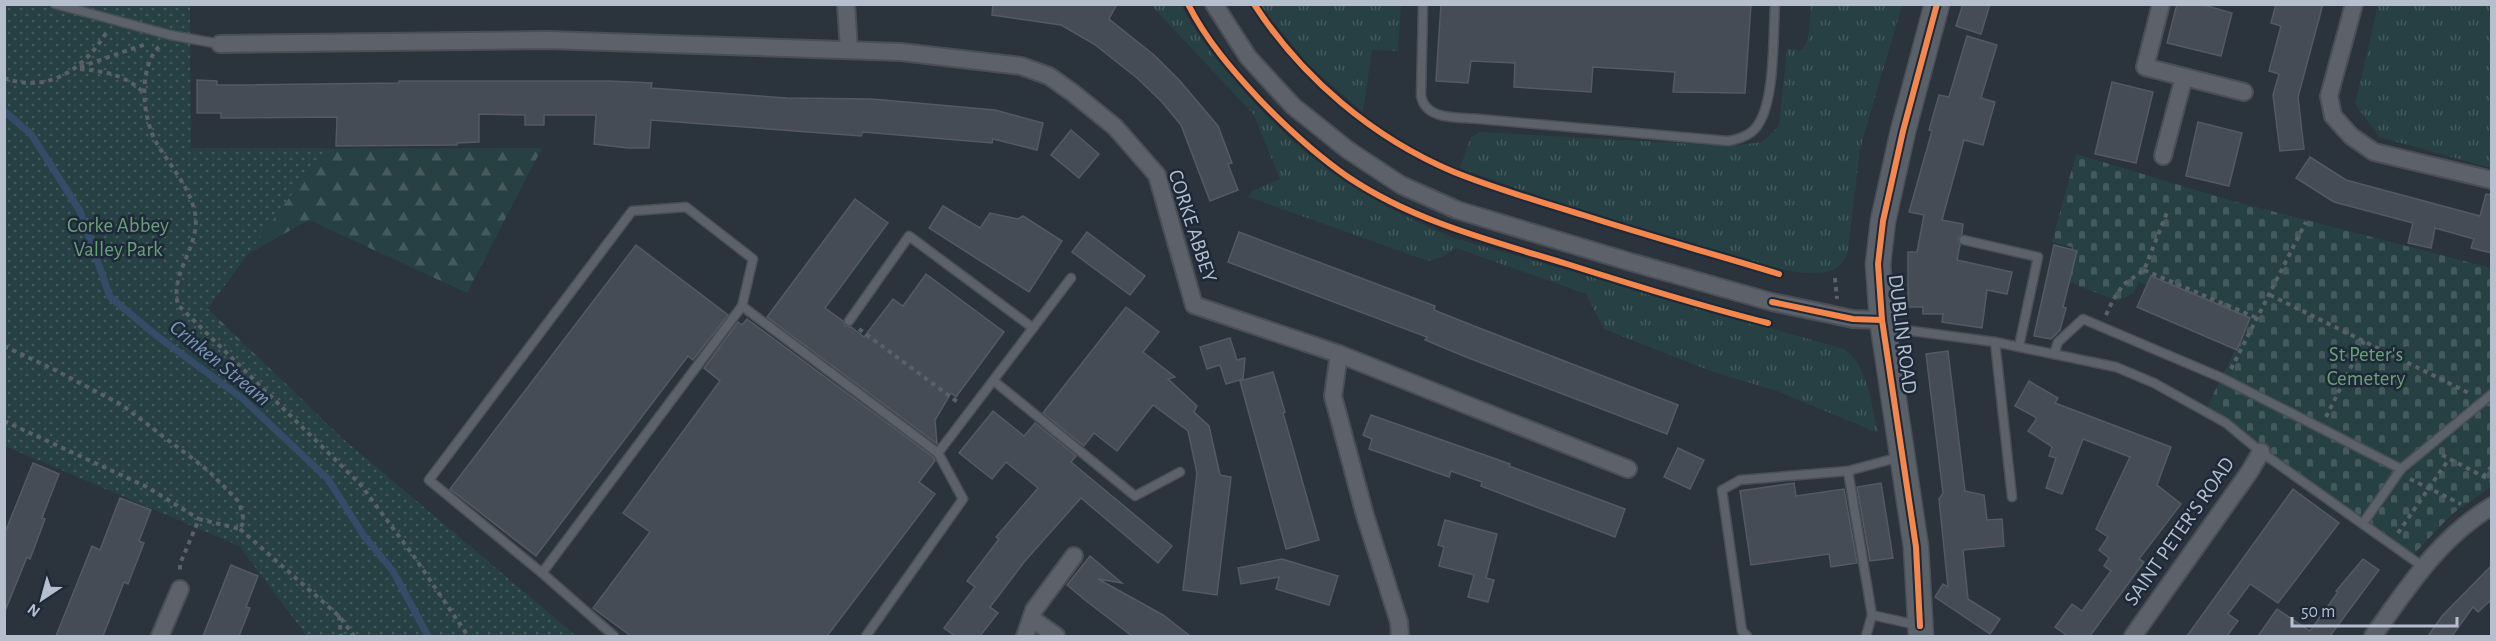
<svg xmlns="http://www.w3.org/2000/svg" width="2496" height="641" font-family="'Alegreya Sans',sans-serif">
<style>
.grass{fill:url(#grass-tufts)}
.forest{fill:url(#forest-firs)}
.cemetery{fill:url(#cemetery-stones)}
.park{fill:url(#park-dots)}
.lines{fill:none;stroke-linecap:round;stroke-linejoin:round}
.stream{stroke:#354c68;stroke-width:7}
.building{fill:#464c55;stroke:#535a63;stroke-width:1.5}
.lane-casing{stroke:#4a4f57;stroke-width:11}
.street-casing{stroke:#4a4f57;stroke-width:20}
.secondary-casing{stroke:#4a4f57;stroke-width:27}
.path{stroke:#596067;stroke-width:4;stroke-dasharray:4.5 4.5;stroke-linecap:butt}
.lane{stroke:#5c616a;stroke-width:8}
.street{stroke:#5c616a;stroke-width:16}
.secondary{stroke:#5a6068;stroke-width:24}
.cycleway-casing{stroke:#1d2938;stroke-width:10}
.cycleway{stroke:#f5874c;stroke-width:6}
.labels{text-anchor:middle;stroke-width:5;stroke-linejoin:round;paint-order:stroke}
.park-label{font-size:21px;fill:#6ba076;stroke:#1d2938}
.street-label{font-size:21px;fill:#b6bfcd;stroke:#1d2938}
.water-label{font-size:22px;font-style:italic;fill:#7b96b6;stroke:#1d2938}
</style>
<defs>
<pattern id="grass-tufts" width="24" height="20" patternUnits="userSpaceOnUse" patternTransform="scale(1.5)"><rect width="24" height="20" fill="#274043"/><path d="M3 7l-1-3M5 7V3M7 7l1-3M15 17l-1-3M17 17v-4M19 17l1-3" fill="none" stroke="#445a5d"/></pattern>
<pattern id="forest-firs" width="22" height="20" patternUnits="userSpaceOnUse" patternTransform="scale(1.5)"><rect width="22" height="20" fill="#274043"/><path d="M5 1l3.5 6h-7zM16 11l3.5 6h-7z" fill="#445a5d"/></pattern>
<pattern id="cemetery-stones" width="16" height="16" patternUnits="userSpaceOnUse" patternTransform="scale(1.5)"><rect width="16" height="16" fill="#274043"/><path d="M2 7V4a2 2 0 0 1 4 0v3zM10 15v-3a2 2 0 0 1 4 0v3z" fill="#445a5d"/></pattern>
<pattern id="park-dots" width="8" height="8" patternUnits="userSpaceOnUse" patternTransform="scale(1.5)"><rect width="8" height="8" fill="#274043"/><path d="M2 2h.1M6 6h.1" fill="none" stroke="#445a5d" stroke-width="1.8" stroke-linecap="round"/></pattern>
</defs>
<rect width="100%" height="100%" fill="#2b333d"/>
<g class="grass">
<path d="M 1151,5 L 1181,5 C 1195,33 1216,59 1237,83 C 1303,160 1360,199 1454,238 L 1844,349 C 1869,366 1871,405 1878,433 L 1777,391 L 1713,372 L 1604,329 L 1586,294 L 1456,248 L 1442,257 L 1428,261 L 1248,197 L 1252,191 L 1280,179 L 1254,115 Z"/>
<polygon points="1259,5 1401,5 1398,51 1372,50 1363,112 1312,68"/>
<path d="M 1811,5 L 1902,5 L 1860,149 L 1848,251 C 1844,263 1838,270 1826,272 C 1796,278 1758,262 1729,254 C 1638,228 1547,201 1460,168 L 1471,137 L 1480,132 L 1732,146 L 1762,142 L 1779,126 L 1787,49 L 1802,50 L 1808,40 Z"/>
<polygon points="2378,5 2491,5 2491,168 2379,137 2355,104"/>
</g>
<polygon class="forest" points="5,91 191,149 542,148 467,293 309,220 248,254 207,308 343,439 576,636 307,636 281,602"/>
<polygon class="cemetery" points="2076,154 2229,200 2491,268 2491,487 2452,514 2413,555 2206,409 2251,318 2151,275 2146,285 2139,282 2134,293 2118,301 2064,280 2072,247 2052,242"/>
<polygon class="park" points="5,5 190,5 191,148 326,148 206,311 343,439 576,636 307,636 239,546 5,446"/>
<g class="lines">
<polyline class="stream" points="4,111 31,134 80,211 110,297 157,336 243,399 328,479 364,536 393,571 428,636"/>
</g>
<g class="building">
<polygon points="993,4 1117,4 1109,19 1154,55 1180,81 1218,126 1232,163 1228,164 1238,190 1210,201 1181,125 1162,102 1137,78 1094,44 1061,25 992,15"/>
<polygon points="1441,4 1751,4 1745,93 1673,92 1675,72 1593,67 1591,92 1514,87 1515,63 1471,61 1468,83 1436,81"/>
<polygon points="1963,4 1990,4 1981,34 1956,26"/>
<polygon points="2177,4 2200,4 2232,13 2221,56 2167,43"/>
<polygon points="2276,4 2323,4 2298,97 2304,149 2280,151 2273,95 2279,74 2269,71 2281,26 2271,23"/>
<polygon points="1967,36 1997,45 1981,98 1995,102 1983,145 1964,140 1942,220 1963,224 1962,234 1958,239 1960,245 1957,260 2012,272 2007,294 1987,290 1982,328 1942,322 1943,314 1923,314 1923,307 1908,307 1908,252 1917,252 1924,215 1909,212 1932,131 1929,130 1939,95 1949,97"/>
<polygon points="197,80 217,81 217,85 240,85 399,83 399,81 609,81 652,83 651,88 787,98 872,99 995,110 1043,123 1037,150 993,139 992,143 863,132 861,136 651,120 649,148 628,148 594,144 596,115 544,115 544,125 525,125 525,115 479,114 479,142 457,143 457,145 336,146 337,117 221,118 221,113 197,113"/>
<polygon points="2112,82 2153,92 2136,163 2095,154"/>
<polygon points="2198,122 2242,133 2229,186 2186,176"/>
<polygon points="1071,130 1099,154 1079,178 1051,155"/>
<polygon points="2310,157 2346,180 2480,216 2486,194 2492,195 2492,253 2471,248 2474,239 2435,228 2431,248 2408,243 2413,223 2334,202 2296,178"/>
<polygon points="855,199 888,223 825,308 843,321 845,326 851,327 864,337 893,299 903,306 926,274 1004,332 956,397 951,393 935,420 937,444 767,317"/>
<polygon points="943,206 980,228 990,213 1018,219 1023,216 1062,241 1029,292 929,228"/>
<polygon points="1087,232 1145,276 1130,295 1072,252"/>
<polygon points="1239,232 1435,306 1434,310 1474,326 1678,405 1667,434 1466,357 1425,340 1427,337 1228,262"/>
<polygon points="636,245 728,315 693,360 688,356 536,556 450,489"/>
<polygon points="2054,245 2077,251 2063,307 2066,308 2060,330 2051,339 2034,336"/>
<polygon points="2151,276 2250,318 2237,350 2137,307"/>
<polygon points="1126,307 1159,332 1143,352 1175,377 1168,379 1197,406 1194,412 1209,426 1220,475 1231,477 1217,595 1183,590 1197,473 1188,431 1153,405 1117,451 1094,433 1084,446 1043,413"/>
<polygon points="747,319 933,457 935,461 919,482 935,494 827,636 631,636 593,608 650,532 623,513 720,381 704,368 738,322 742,325"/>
<polygon points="1230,338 1237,360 1245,358 1243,379 1226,384 1220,365 1207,369 1200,347"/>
<polygon points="1948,351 1965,491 1984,495 1987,520 2002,519 2004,546 1963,550 1968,599 2000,619 1990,634 1935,597 1943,584 1948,587 1939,499 1943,493 1926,354"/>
<polygon points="1273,372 1285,412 1283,413 1319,540 1286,549 1240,381"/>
<polygon points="2029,381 2058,398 2055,403 2171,447 2157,485 2181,504 2139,559 2144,562 2090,636 2068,636 2055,627 2072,604 2082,611 2111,571 2104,566 2109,558 2099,550 2108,537 2096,529 2130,457 2083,439 2062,494 2046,488 2056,458 2049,456 2052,447 2028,431 2037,418 2015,406"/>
<polygon points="993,411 1024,436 1035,423 1076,456 1071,462 1172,546 1158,563 1081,498 1025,561 990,607 998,613 980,636 955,636 944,628 975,587 967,581 999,539 996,537 1038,488 1006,462 992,479 959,453"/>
<polygon points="1371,415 1510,464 1509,466 1625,509 1615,537 1481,486 1482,482 1451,471 1449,477 1369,449 1372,439 1363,435"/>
<polygon points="1678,448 1704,460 1690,489 1664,477"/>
<polygon points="33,463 59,474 42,518 45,519 30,559 27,557 5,611 4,535"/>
<polygon points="1794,483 1796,496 1844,489 1857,563 1831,567 1829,554 1751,565 1740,491"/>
<polygon points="1881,483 1893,558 1870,561 1857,487"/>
<polygon points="2293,489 2339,523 2278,603 2250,584 2228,614 2238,621 2227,636 2187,636"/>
<polygon points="120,498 151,510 139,541 144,543 128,584 124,582 103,636 56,636 92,546 100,550"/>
<polygon points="1445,520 1497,534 1486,578 1494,580 1488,602 1468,597 1474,575 1439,566 1444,547 1438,545"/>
<polygon points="1090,556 1122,583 1098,579 1163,615 1190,636 1132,636 1085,600 1067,585"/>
<polygon points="1282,559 1338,576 1329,605 1276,589 1279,577 1241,584 1238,568"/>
<polygon points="2363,559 2379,570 2330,636 2258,636 2277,609 2310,631 2338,592 2336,591"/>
<polygon points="231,565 258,576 246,607 250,608 239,636 203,636"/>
<polygon points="2492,565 2492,599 2478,612 2473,607 2452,636 2428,636 2442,616"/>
</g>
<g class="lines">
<defs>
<g id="lane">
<polyline points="55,4 170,35 220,44"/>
<path d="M 1423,4 L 1421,96 C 1426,121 1458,117 1479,119 L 1728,141 C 1740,139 1753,135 1759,123 C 1775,98 1773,35 1775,4"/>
<polyline points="1964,240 2038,257 2019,346"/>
<polyline points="742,306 938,453"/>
<polyline points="849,321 909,236 1033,328"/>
<polyline points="1885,335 1912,331 1995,342 2116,367 2154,383 2226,423 2261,452 2422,566"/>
<polyline points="1995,342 2012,497"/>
<polyline points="2054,354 2058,342 2083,319 2222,378 2401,469"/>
<polyline points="994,381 1135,496 1180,472"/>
<polyline points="1900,457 1848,471 1872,615 1917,625"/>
<polyline points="2366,519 2401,469 2492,394"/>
<polyline points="542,573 742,306 753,259 686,207 632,211 429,480 542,573 614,636"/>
<polyline points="866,636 963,499 938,453 1071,278"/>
<polyline points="1747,636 1742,631 1722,490 1740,480 1848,471"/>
<polyline points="1866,636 1872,615"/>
</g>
<g id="street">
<polyline points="846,4 849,50"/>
<polyline points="1214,4 1248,57 1293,106 1348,150 1401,185 1457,210 1627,261 1772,302 1853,319 1882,320"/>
<polyline points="2161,4 2145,67 2244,92"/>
<polyline points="2354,4 2329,96 2333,116 2351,136 2374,152 2492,180"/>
<polyline points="220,44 548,40 901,52 1021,66 1049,76 1073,93 1115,127 1157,175 1194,305 1339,354 1333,396 1365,515 1399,622 1400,636"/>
<polyline points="2163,156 2184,77"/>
<polyline points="1339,354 1628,469"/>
<polyline points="1032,619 1056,636"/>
<polyline points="160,636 180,589"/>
<polyline points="1025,636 1034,610 1074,556"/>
<polyline points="2133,636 2250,471 2261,452"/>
<path d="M 2373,636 C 2408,587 2439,538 2492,506"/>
</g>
<polyline id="secondary" points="1921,636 1916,547 1882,320 1878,264 1883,221 1903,131 1937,4"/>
</defs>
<use href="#lane" class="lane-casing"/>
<use href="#street" class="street-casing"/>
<use href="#secondary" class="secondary-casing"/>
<g class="path">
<path d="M 159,47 C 138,68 142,116 156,142 C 168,163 185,181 193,205 C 206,243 169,269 178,305 L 360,484 L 413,555 L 468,636"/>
<polyline points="80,67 146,44"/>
<path d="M 80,69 C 104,71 126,75 144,93"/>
<path d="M 4,78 C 48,94 84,69 106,33"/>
<polyline points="2144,270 2257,318"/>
<polyline points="1835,278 1837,299"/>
<polyline points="2270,295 2471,394"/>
<polyline points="2106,315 2113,300 2123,285 2144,270 2168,210"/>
<polyline points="859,329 959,403"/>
<polyline points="4,346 55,370 122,405 210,472 239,502 244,521 240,529 199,519 180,564 180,573"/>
<polyline points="2231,369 2306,222"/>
<polyline points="2326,417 2364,341"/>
<polyline points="4,421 147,487 199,519"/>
<polyline points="2442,455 2492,481"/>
<polyline points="2483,477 2492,466"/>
<polyline points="2410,479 2461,504"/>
<polyline points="240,529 339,616 354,636"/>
<polyline points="2398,533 2449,459"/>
<polyline points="339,616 341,636"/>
</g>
<use href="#lane" class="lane"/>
<use href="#street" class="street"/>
<use href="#secondary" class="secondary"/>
<defs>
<g id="cycleway">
<path d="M 1188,4 C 1206,40 1232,70 1259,99 C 1286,127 1315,154 1348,177 C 1413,221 1492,241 1567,264 C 1633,285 1700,306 1768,323"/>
<path d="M 1254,4 C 1302,78 1373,138 1454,172 C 1496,189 1540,202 1583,215 C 1648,236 1714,254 1779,274"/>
<polyline points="1772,302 1853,319 1882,320"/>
<polyline points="1920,626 1916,547 1882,320 1878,264 1883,221 1903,131 1937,4"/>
</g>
</defs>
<use href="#cycleway" class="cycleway-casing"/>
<use href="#cycleway" class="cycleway"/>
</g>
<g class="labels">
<g class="park-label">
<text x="118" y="232">Corke Abbey<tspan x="118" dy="24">Valley Park</tspan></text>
<text x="2366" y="361">St Peter's<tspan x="2366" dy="24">Cemetery</tspan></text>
</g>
<g class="street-label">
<text transform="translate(1193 226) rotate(72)" y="7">CORKE ABBEY</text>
<text transform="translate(1903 334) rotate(83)" y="7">DUBLIN ROAD</text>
<text transform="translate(2179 531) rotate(-55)" y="7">SAINT PETER'S ROAD</text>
</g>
<g class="water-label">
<text transform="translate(221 362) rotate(39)" y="8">Crinken Stream</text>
</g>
</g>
<rect width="2496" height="641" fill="none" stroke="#b6bfcd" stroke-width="12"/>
<g transform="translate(42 599) rotate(216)" stroke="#1d2938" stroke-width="4.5" paint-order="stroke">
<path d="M0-4.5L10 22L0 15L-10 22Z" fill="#b6bfcd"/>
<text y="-9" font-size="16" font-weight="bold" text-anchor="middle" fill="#b6bfcd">N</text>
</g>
<path d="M2292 617v9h165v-9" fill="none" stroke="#b6bfcd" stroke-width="3"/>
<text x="2301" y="617" font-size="18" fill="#b6bfcd" stroke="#1d2938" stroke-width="4.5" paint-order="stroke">50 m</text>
</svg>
